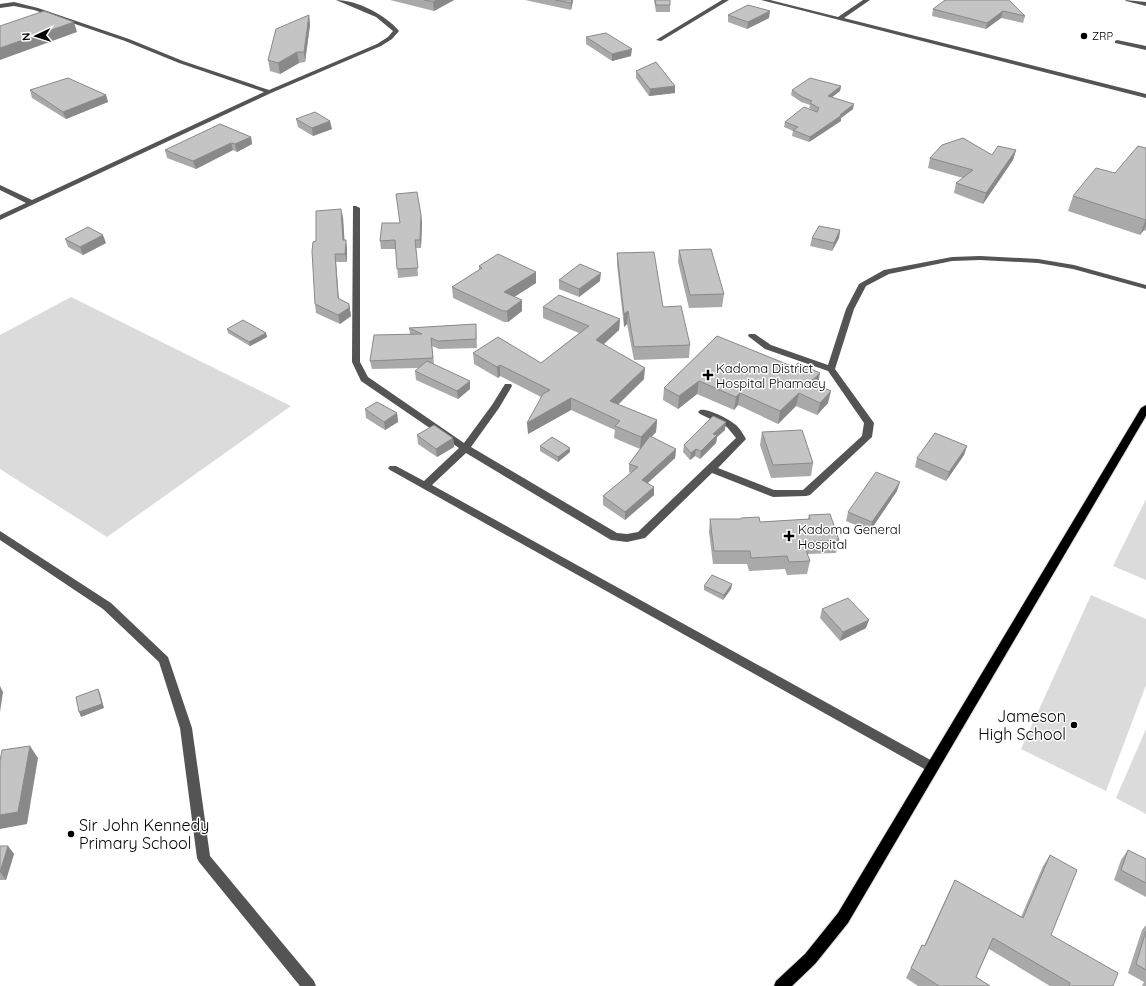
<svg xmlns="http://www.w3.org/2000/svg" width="1146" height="986" font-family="Quicksand,sans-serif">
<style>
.green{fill:#dbdbdb}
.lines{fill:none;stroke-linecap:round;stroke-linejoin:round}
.major-casing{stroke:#dbdbdb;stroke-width:2}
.minor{fill:#545454;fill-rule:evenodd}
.major{fill:#000;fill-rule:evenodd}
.wall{fill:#a9a9a9}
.shaded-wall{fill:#898989}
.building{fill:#c4c4c4;stroke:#898989}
.poi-dot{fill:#000;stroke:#fff;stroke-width:1.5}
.labels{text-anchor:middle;stroke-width:3;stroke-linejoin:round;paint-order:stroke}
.far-poi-label{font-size:11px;fill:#000;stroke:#fff;text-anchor:start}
.poi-label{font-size:13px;fill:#000;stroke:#fff;text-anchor:start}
.near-poi-label{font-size:16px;fill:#000;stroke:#fff;text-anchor:end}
</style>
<rect width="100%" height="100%" fill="#fff"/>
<g class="green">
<polygon points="71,297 291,406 107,537 0,469 0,335"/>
<polygon points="1146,499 1146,580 1113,566"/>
<polygon points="1091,595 1146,619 1146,685 1106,791 1021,749"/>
<polygon points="1146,729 1146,814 1116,798"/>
</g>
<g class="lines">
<defs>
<polygon id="major" points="1146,405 1146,416 848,923 815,964 792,986 774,986 776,981 805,954 838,913 1141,408"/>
</defs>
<use href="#major" class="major-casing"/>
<g class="minor">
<path d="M 336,0 C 357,0 386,15 399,31 L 392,39 L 381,46 L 271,93 L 0,220 L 0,215 L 26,203 L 0,190 L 0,185 L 32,200 L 264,92 L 179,63 L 125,41 L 34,10 L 14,6 L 0,8 L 0,4 L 14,2 L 38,8 L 129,39 L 183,61 L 269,90 L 377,44 L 388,37 L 393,31 L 376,17 Z"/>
<polygon points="722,0 729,0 661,41 656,40"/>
<polygon points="761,0 770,0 838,17 863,0 870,0 844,18 1146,94 1146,98"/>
<polygon points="1125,0 1146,2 1146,6 1126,1"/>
<polygon points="1117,40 1146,46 1146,50 1115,43 1115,41"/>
<path d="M 353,206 L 356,206 L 360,208 L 360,362 L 368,377 L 464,443 L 492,405 L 505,384 L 511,384 L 512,386 L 499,408 L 471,447 L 617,533 L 627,534 L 638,532 L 736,438 L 727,427 L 700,414 L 698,412 L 700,410 C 708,408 731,420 737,426 C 741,430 743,434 746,439 L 718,468 L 774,490 L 803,490 L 862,436 L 864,423 L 828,371 L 765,349 L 748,336 L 749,334 L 755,334 L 771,345 L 828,365 L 846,309 L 859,284 L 884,270 L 952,257 L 980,256 L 1038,259 L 1074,265 L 1146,285 L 1146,289 L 1073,269 L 1038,263 L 980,260 L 952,261 L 889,274 L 866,286 L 854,309 L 835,369 L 874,423 L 872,437 L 810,495 L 806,496 L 773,497 L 712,473 L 645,538 L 627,542 L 611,540 L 466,453 L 432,485 L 936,763 L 938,767 L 936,771 L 932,773 L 928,771 L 390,470 L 388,468 L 390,466 L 396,466 L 424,481 L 459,448 L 361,381 L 352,362 Z"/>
<polygon points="0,531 111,603 168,657 192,728 210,856 314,981 316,986 300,986 199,862 197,858 180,728 159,662 103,609 0,540"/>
</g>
<use href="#major" class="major"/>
</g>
<g class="wall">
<polygon points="390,0 454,0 434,11"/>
<polygon points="525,0 573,0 573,1 571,10"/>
<polygon points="654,0 670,0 670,12 656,12"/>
<polygon points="1009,0 1025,16 1023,23 1001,18 986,29 932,16 933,9"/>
<polygon points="309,15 310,25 305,62 299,63 280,74 270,71 268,60"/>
<polygon points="728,15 769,18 747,29 728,22"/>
<polygon points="586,37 631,56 612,61 586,44"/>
<polygon points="636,71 675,93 649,96 636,78"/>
<polygon points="841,86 840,91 832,97 853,109 841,118 841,121 809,142 792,136 793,131 784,127 785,122 813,110 809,108 810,105 801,102 791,95 792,90"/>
<polygon points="30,90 106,95 108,102 66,119 32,98"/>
<polygon points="296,119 332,129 313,136 298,127"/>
<polygon points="251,137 252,144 237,152 233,150 196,169 167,158 165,150"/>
<polygon points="1146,148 1146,231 1144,230 1140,235 1068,211 1073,196 1115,173"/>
<polygon points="1016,150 1013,160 983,204 954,193 956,183 963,178 928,168 930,158 992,155"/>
<polygon points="421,215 422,223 421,248 416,248 418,276 398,278 396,249 381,249 380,241 400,223"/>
<polygon points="343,217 344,240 347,248 347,262 336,262 339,299 349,304 351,316 340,324 316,313 315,304 316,241"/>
<polygon points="840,230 839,238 832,251 810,246 812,238"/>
<polygon points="65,239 106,243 83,255 68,247"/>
<polygon points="679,250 724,294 722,307 689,308 678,262"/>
<polygon points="617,253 663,307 690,345 689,358 634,360 627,324 624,327 617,265"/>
<polygon points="479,266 536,283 514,297 522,311 508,322 504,322 453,298 452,287 479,270"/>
<polygon points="559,280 600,281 579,297 559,289"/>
<polygon points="543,307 620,319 619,330 604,344 644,379 618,405 657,420 656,432 651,437 676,449 675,458 648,483 654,495 625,520 603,505 603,496 631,473 629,472 629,464 640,449 614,438 615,430 571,410 528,434 541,397 500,376 498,378 474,364 473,353 541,363 579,333 543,318"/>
<polygon points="476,324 477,348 439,349 432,346 434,364 470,389 458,399 416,380 415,371 419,368 372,369 370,361 410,334 409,328"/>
<polygon points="227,329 266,333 267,337 250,346 228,333"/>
<polygon points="717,336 818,385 828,403 817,415 796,406 778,424 738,405 734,410 697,394 678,409 663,400 664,388"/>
<polygon points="365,409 397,413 398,422 385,430 366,418"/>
<polygon points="725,430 717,437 716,443 700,459 695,456 690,460 683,452 684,445"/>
<polygon points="762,432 813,463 811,476 771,478 760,445"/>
<polygon points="417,435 453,438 454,447 437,457 418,444"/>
<polygon points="540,446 570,452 558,462 540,451"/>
<polygon points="967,446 964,455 946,481 915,467 917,458"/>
<polygon points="897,491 870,531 846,521 848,512"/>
<polygon points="809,515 839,540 836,553 807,554 810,561 807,574 787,575 785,569 749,571 747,564 713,564 709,532 710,519 741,519 741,518 760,522 808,519"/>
<polygon points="732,584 731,589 723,600 704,590 704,586"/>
<polygon points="822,609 866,628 840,641 820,618"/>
<polygon points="0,846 8,846 14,854 6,880 0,880"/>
<polygon points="1128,850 1146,859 1146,897 1114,880 1121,860"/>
<polygon points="1050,855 1051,935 1113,986 1050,986 989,949 976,977 990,986 918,986 906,978 922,945 924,946 950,890 955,880 1021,917 1043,866"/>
<polygon points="1146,925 1146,986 1142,986 1144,982 1128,973 1142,930"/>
</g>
<g class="shaded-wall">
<polygon points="437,0 454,0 434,11 433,2"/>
<polygon points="572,0 573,0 573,1 571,10 571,3"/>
<polygon points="770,11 769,18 747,29 748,22"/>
<polygon points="1003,11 1001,18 986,29 987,23"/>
<polygon points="309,15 310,25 305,62 304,52"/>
<polygon points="74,22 77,32 0,60 0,48"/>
<polygon points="632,49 631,56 612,61 612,54"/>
<polygon points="297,52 299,63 280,74 278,63"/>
<polygon points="675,86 675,93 649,96 650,89"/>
<polygon points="841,86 840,91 827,101 828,96"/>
<polygon points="106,95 108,102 66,119 63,112"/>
<polygon points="854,104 853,109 841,118 841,121 809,142 810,137"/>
<polygon points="330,121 332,129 313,136 312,128"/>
<polygon points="251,137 252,144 237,152 235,144"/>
<polygon points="231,143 233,150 196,169 193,161"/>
<polygon points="1016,150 1013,160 983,204 986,193"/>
<polygon points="341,209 343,217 345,248 343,240"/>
<polygon points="421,215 422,223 421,248 420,240"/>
<polygon points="1146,219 1146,224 1144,230 1140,235"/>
<polygon points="840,230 839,238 832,251 834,243"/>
<polygon points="103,235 106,243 83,255 80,247"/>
<polygon points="346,240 347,248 347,262 345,254"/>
<polygon points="335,254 336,262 339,307 338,298"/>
<polygon points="536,272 536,283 505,303 504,292"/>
<polygon points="601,273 600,281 579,297 579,289"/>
<polygon points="522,300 522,311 508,322 507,311"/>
<polygon points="349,304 351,316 340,324 338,315"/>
<polygon points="628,311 627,324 624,327 624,314"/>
<polygon points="620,319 619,330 596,351 596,340"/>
<polygon points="266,333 267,337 250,346 249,342"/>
<polygon points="500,365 500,376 498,378 497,367"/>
<polygon points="645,368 644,379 609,413 610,401"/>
<polygon points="820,373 818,385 810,382"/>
<polygon points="470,381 470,389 458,399 457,391"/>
<polygon points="699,381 697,394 678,409 679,396"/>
<polygon points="831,391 828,403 817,415 820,403"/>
<polygon points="740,393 738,405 734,410 736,397"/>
<polygon points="799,393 796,406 778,424 780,411"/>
<polygon points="571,398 571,410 528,434 527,423"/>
<polygon points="397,413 398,422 385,430 384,422"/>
<polygon points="657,420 656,432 640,449 641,437"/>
<polygon points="726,422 725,430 717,437 716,443 700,459 701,451 713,434"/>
<polygon points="453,438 454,447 437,457 436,449"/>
<polygon points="967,446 964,455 946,481 949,472"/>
<polygon points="570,448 570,452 558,462 558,457"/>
<polygon points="676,449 675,458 642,488 642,480"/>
<polygon points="696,449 695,456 690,460 691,453"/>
<polygon points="900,482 897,491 870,531 872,522"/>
<polygon points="654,487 654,495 625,520 625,512"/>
<polygon points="732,584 731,589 723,600 724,595"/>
<polygon points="869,620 866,628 840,641 843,632"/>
<polygon points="0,686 3,692 0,712"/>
<polygon points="98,689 100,693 104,708 81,717 79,712"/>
<polygon points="30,746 38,758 27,824 0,829 0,815"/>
<polygon points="8,846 14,854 6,880 0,872"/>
</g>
<g class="building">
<polygon points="424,0 437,0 433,2"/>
<polygon points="555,0 572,0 571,3"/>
<polygon points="655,0 670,0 670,5 656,5"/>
<polygon points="945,0 1009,0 1025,16 1003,11 987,23 933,9"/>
<polygon points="748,5 770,11 748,22 728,15"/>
<polygon points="44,11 74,22 0,48 0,26"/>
<polygon points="309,15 304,52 297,52 278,63 268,60 276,29"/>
<polygon points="606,33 632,49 612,54 586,37"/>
<polygon points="656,62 675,86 650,89 636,71"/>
<polygon points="68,78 106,95 63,112 30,90"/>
<polygon points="810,78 841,86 828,96 854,104 840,115 842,115 810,137 793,130 798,127 785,122 804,107 817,112 819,108 810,103 812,101 802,97 792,90"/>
<polygon points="315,112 330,121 312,128 296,119"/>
<polygon points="220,124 251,137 235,144 231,143 193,161 165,150"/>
<polygon points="963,138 992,155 998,146 1016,150 986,193 956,183 973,170 930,158 942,145"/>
<polygon points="1138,146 1146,148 1146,220 1073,196 1096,168 1115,173"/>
<polygon points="417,192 421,215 420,240 415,240 418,268 397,269 395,240 380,241 382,223 400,223 396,194"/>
<polygon points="341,209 343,240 346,240 345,254 335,254 338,298 349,304 349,308 338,315 315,304 312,251 313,242 316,241 316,211"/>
<polygon points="819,226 840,230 834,243 812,238"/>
<polygon points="88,227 103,235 80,247 65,239"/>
<polygon points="711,249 724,294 690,295 679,250"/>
<polygon points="654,252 663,307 681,306 690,345 634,347 628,311 624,314 617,253"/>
<polygon points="498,254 536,272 504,292 522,300 507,311 503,311 452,287 482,268 479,266"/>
<polygon points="580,264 601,273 579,289 559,280"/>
<polygon points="559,295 620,319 596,340 645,368 610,401 657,420 641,437 615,426 620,421 571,398 527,423 543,394 550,390 500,365 497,367 473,353 498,337 541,363 589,326 543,307"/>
<polygon points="243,320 266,333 249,342 227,329"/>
<polygon points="476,324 476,339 438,341 431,338 433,358 370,361 374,335 422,334 409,328"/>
<polygon points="717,336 794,367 798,363 820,373 810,382 831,391 820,403 799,393 780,411 740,393 736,397 699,381 679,396 664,388"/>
<polygon points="427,361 470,381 457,391 415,371"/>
<polygon points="377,402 397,413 384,422 365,409"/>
<polygon points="713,416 726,422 713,434 717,435 701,451 696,449 691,453 684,445"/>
<polygon points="434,425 453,438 436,449 417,435"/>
<polygon points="802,430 813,463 773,465 762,432"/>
<polygon points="935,433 967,446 949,472 917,458"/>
<polygon points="650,436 676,449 642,480 654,487 625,512 603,496 638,467 629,464"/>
<polygon points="552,437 570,448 558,457 540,446"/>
<polygon points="876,472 900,482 872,522 848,512"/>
<polygon points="830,514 839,540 803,542 810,561 789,562 787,556 751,558 750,551 714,551 710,519 741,519 741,518 759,517 760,522 810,519 809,515"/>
<polygon points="712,575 732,584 724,595 704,586"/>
<polygon points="848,598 869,620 843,632 822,609"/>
<polygon points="98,689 102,704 79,712 76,697"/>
<polygon points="30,746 18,812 0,815 0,761 2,750"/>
<polygon points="0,846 8,846 0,872"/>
<polygon points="1128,850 1146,859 1146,883 1121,870"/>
<polygon points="1050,855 1077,870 1051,935 1118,973 1113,986 1069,986 1070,983 993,938 976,977 990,986 939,986 911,968 922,945 925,946 955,880 1023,918"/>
<polygon points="1146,931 1146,970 1136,964"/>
</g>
<g class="poi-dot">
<circle cx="1084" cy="36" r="4"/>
<path d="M706 369h4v4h4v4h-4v4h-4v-4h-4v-4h4z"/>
<path d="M787 530h4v4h4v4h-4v4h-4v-4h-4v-4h4z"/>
<circle cx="1074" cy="725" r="4"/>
<circle cx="71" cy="834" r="4"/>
</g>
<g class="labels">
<g class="far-poi-label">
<text x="1092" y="40">ZRP</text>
</g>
<g class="poi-label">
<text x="716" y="373">Kadoma District<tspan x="716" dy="15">Hospital Phamacy</tspan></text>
<text x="798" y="534">Kadoma General<tspan x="798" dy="15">Hospital</tspan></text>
</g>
<g class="near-poi-label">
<text x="1066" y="722">Jameson<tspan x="1066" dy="18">High School</tspan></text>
<text x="79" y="831" text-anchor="start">Sir John Kennedy<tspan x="79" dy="18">Primary School</tspan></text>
</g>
</g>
<g transform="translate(36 36) rotate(266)" stroke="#ffffff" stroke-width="3" paint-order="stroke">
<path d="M0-3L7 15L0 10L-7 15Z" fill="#000000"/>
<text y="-6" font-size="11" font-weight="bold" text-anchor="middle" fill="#000000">N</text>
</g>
</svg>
